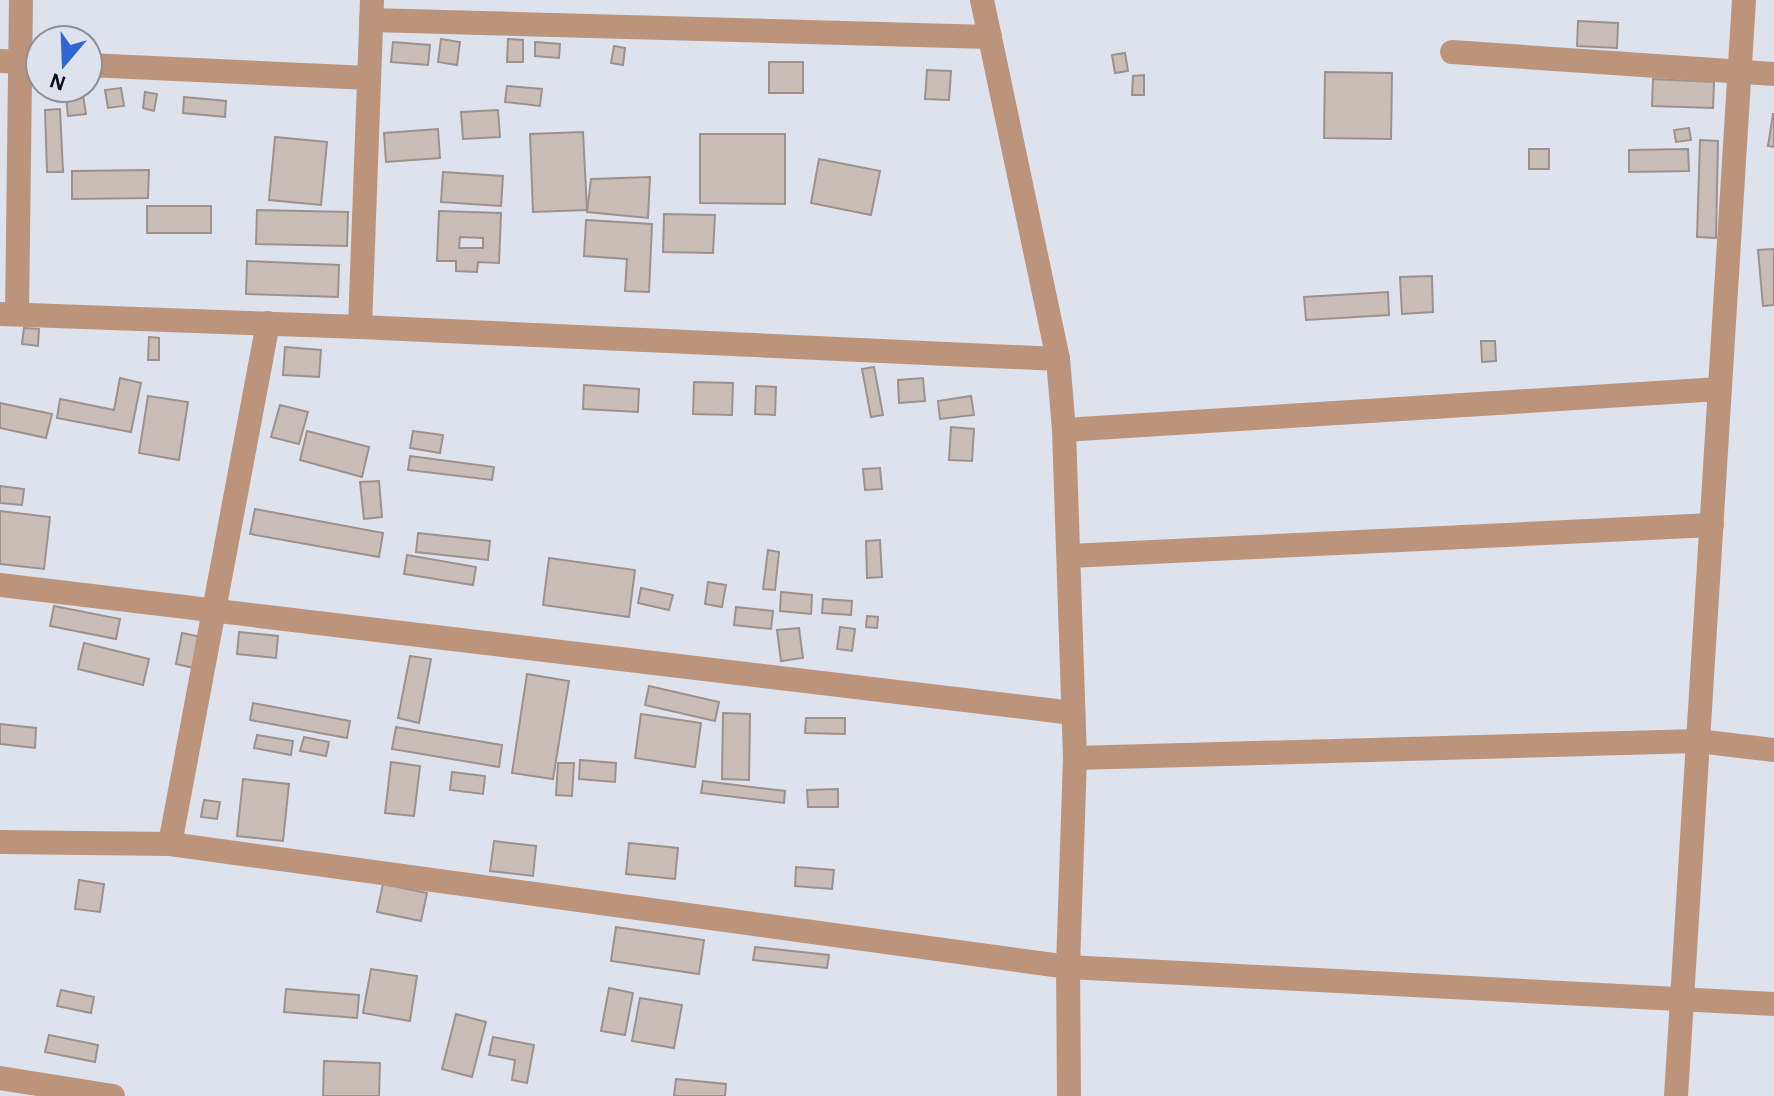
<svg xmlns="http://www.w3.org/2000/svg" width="1774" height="1096" font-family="'Alegreya Sans',sans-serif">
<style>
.building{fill:#c9bdb8;stroke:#9d918d;stroke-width:2;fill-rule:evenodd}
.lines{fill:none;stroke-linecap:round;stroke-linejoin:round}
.street{stroke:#bc947b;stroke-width:24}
</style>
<rect width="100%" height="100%" fill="#dee2ed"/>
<g class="building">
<polygon points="1578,21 1618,23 1617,48 1577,46"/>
<polygon points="441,39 460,42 457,65 438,62"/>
<polygon points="508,39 523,40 523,62 507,62"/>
<polygon points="393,42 430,45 428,65 391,62"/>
<polygon points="535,42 560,44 559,58 535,56"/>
<polygon points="614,46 625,48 623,65 611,63"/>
<polygon points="1125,53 1128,71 1115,73 1112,55"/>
<rect x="769" y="62" width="34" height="31"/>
<polygon points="927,70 951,71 949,100 925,99"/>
<polygon points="1325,72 1392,73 1391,139 1324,138"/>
<polygon points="1144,75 1144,95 1132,95 1133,76"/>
<polygon points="1653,79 1714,82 1713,108 1652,106"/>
<polygon points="507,86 542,89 540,106 505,102"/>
<polygon points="65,88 82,88 86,114 68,116"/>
<polygon points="121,88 124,106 108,108 105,90"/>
<polygon points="145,92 157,94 154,111 143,108"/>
<polygon points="184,97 226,101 225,117 183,113"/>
<polygon points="60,109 63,172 47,172 45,110"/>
<polygon points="498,110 500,137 463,139 461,112"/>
<polygon points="1773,114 1774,114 1774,147 1768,146"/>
<polygon points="1689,128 1691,140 1676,142 1674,130"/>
<polygon points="438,129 440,158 386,162 384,133"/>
<polygon points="583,132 587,210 533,212 530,134"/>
<polygon points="700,134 785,134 785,204 700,203"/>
<polygon points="275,137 327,142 321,205 269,200"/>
<polygon points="1700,140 1718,141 1716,238 1697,237"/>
<rect x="1529" y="149" width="20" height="20"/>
<polygon points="1688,149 1689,171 1629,172 1629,150"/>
<polygon points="819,159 880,171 871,215 811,203"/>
<polygon points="149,170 148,198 72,199 72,171"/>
<polygon points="443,172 503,176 501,206 441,202"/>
<polygon points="650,177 648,218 587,212 591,179"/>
<rect x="147" y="206" width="64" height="27"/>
<polygon points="257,210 348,212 347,246 256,244"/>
<path d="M 439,211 L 501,213 L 499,263 L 478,262 L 477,272 L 456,271 L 456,261 L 437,261 ZM 460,237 L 483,238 L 483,248 L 459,248 Z"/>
<polygon points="664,214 715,215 713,253 663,252"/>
<polygon points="586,220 652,224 649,292 625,291 627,259 584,256"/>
<polygon points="1774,249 1774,305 1763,306 1758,250"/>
<polygon points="247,261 339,265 338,297 246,294"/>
<polygon points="1432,276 1433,312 1402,314 1400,277"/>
<polygon points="1388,292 1389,315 1306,320 1304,297"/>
<polygon points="24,328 39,329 38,346 22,344"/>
<polygon points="149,337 159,338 159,360 148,360"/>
<polygon points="1481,341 1495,341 1496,361 1482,362"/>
<polygon points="285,347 321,350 319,377 283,375"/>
<polygon points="874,367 883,415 871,417 862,369"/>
<polygon points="120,378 141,383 131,432 57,418 60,399 114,410"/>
<polygon points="923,378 925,401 899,403 898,380"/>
<polygon points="694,382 733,383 732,415 693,414"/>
<polygon points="584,385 639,389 638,412 583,409"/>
<polygon points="756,386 776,387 775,415 755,414"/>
<polygon points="148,396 188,402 179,460 139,453"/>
<polygon points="971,396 974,415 940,419 938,401"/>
<polygon points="0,403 52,414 46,438 0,428"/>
<polygon points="280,405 308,412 299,444 271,437"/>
<polygon points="951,427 974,429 972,461 949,460"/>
<polygon points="307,431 369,447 362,477 300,460"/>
<polygon points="413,431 443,435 440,453 410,448"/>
<polygon points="410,456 494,467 492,480 408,470"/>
<polygon points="880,468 882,489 865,490 863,469"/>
<polygon points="379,481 382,517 364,519 360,482"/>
<polygon points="0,486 24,489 22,505 0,503"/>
<polygon points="255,509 383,533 379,557 250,534"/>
<polygon points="0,511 50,517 44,569 0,564"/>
<polygon points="418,533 490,541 488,560 416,552"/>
<polygon points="880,540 882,577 867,578 866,541"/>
<polygon points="768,550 779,552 775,590 763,589"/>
<polygon points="407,555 476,567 473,585 404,574"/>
<polygon points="549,558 635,570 629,617 543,605"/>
<polygon points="708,582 726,585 722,607 705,604"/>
<polygon points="641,588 673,595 669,610 638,603"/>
<polygon points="781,592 812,595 811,614 780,611"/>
<polygon points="823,599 852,601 851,615 822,613"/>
<polygon points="54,606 120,619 116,639 50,626"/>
<polygon points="736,607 773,611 771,629 734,625"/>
<polygon points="867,616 878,617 877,628 866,627"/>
<polygon points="840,627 855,629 852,651 837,649"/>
<polygon points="799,628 803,658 781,661 777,630"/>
<polygon points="239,632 278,636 276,658 237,654"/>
<polygon points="182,633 201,637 194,668 176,664"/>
<polygon points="84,643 149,659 143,685 78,669"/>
<polygon points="410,656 431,659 419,723 398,718"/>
<polygon points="527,674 569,681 553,779 512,773"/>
<polygon points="649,686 719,702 715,721 645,705"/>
<polygon points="253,703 350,721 347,738 250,720"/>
<polygon points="723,713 750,714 749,780 722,779"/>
<polygon points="641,714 701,723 695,767 635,758"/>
<polygon points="806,718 845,718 845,734 805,733"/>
<polygon points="0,724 36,728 35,748 0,744"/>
<polygon points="396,727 502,745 499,767 392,749"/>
<polygon points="257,735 293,741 291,755 254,748"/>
<polygon points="304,737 329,742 326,756 300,751"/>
<polygon points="580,760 616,763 615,782 579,779"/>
<polygon points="391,762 420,766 414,816 385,813"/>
<polygon points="558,763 574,763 572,796 556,795"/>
<polygon points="452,772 485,776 483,794 450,790"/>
<polygon points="243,779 289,784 283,841 237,836"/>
<polygon points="703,781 785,791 784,803 701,793"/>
<polygon points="838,789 838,807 808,807 807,790"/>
<polygon points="204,800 220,802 217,819 201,817"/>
<polygon points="494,841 536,846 533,876 490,871"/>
<polygon points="629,843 678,848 675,879 626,874"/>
<polygon points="796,867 834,870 832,889 795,886"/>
<polygon points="79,880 104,884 100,912 75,909"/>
<polygon points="383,884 427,893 421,921 377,912"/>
<polygon points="616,927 704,940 699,974 611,961"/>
<polygon points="755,947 829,955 827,968 753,960"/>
<polygon points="371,969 417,976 410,1021 363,1013"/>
<polygon points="609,988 633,993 625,1035 601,1031"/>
<polygon points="286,989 359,995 357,1018 284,1012"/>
<polygon points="61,990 94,997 91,1013 57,1006"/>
<polygon points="640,998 682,1005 674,1048 632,1041"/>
<polygon points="456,1014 486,1022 472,1077 442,1069"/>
<polygon points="49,1035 98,1045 95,1062 45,1052"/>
<polygon points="493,1037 534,1045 527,1083 512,1080 515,1060 489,1055"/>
<polygon points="324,1061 380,1063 379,1096 323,1096"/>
<polygon points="676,1079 726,1084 725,1096 674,1096"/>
</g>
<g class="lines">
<g class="street">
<polyline points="982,0 1058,359 1064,430 1075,758 1068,967 1069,1096"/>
<polyline points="371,20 990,37"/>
<polyline points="1452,52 1774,74"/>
<polyline points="0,61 40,63"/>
<polyline points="88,65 369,78"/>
<polyline points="0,314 360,327 1058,359"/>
<polyline points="17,314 21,0"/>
<polyline points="360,327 372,0"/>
<polyline points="1064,430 1720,389"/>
<polyline points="1069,556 1712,525"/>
<polyline points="0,585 1073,713"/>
<polyline points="1075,758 1698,741 1774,750"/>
<polyline points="0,842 170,844 1068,967 1774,1004"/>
<polyline points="170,844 268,323"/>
<polyline points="0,1078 113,1096"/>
<polyline points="1676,1096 1744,0"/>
</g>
</g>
<g transform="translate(64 64) rotate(199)"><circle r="38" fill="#dee2ed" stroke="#8b8e96" stroke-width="2"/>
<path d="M0-6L14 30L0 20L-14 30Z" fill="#3065d4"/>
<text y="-12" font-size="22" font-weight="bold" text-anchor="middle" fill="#0e1013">N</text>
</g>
</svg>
